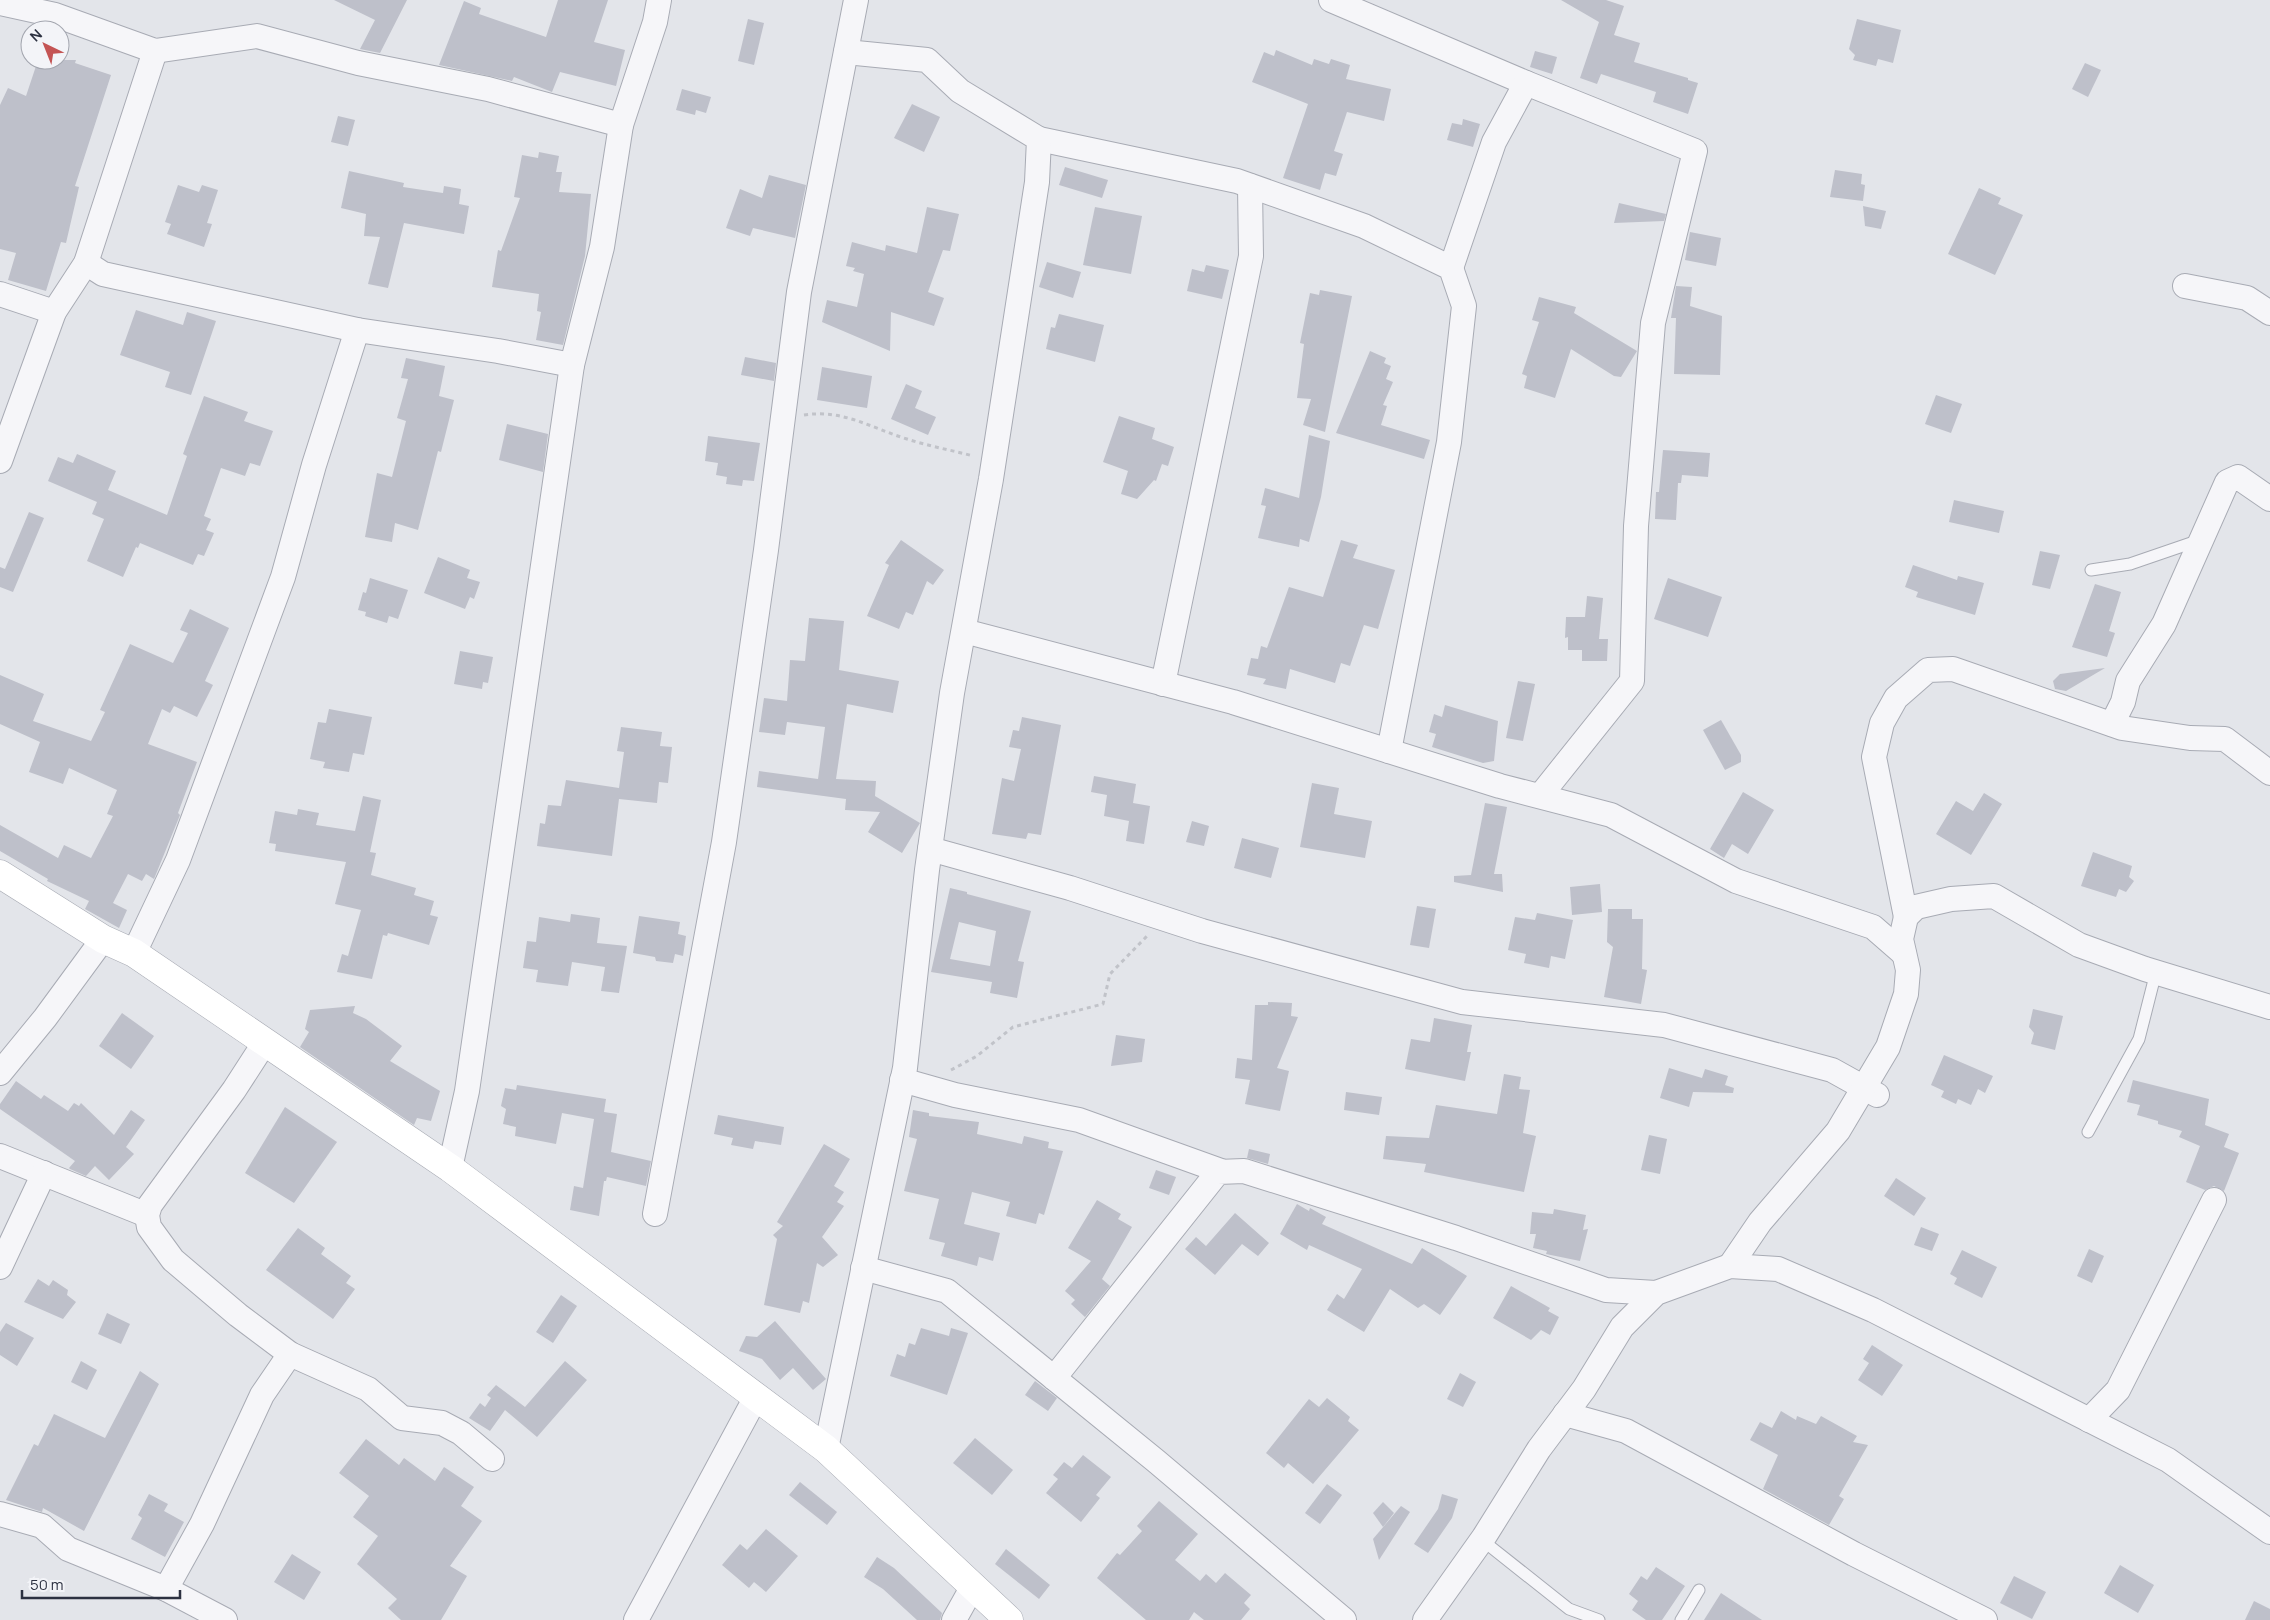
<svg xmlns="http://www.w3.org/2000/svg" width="2270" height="1620" font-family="Manrope,sans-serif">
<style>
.building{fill:#bec0ca;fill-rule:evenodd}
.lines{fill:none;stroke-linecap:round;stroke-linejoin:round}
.lane-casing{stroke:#a8abb4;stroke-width:13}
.street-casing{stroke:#a8abb4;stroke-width:26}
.secondary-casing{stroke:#a8abb4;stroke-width:29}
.path{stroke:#c1c3c9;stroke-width:3;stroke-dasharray:4 4;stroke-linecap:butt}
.lane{stroke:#f6f6f9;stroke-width:11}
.street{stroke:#f6f6f9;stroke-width:24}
.secondary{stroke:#fff;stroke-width:28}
</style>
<rect width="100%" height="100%" fill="#e3e5ea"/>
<g class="building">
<polygon points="334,0 407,0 380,53 360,49 375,20"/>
<polygon points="558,0 608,0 594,42 625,50 616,86 560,72 552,92 514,77 512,81 439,65 464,1 481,8 479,14 546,37"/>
<polygon points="1561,0 1606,0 1624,6 1614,35 1640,43 1634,62 1688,78 1688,80 1698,83 1688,114 1653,102 1656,92 1601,74 1597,84 1580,78 1599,22"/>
<polygon points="748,19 764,23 754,65 738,61"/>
<polygon points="1857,19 1901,30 1893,63 1878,59 1876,66 1853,60 1855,55 1849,49"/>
<polygon points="1276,50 1312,65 1314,59 1329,64 1331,59 1350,65 1346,79 1391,89 1384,121 1347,112 1334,151 1343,154 1336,176 1325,173 1320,190 1283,178 1308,104 1252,82 1264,52 1274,56"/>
<polygon points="1535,51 1557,57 1552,74 1530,67"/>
<polygon points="38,60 76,60 75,63 111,75 75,186 79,187 66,243 61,242 46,291 8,280 16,253 0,249 0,105 8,88 26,96"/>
<polygon points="2085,63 2101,70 2088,97 2072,89"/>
<polygon points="682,89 711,97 706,113 696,110 695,115 676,110"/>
<polygon points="912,104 940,117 924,152 894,138"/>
<polygon points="338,116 355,120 348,146 331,142"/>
<polygon points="1463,119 1480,124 1473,147 1447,140 1452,123 1462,125"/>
<polygon points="539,152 559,156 556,172 562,172 559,192 591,194 585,256 563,345 536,340 541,312 537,311 539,294 492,287 498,250 501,251 520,198 514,197 522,155 538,158"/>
<polygon points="1065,167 1108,180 1102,198 1059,185"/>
<polygon points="1835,170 1862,174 1861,184 1865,185 1863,201 1830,197"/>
<polygon points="349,171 404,183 403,187 443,193 444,186 461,189 459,204 469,206 464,234 404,223 388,288 368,284 380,237 364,236 366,214 341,208"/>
<polygon points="769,175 806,185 795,238 753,228 750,236 726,228 740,189 762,198"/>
<polygon points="178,185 199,192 202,185 218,190 207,223 212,224 204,247 167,234 171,224 165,222"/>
<polygon points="1979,188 2001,198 1998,204 2023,215 1995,275 1948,254"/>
<polygon points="1619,203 1666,214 1664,221 1614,223"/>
<polygon points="1863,206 1886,211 1881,229 1865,226"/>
<polygon points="927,207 959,214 950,251 943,250 928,292 944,298 934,326 891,312 890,351 822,322 827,300 857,307 864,274 853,271 855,268 846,266 852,242 885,251 886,245 917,253"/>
<polygon points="1095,207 1142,216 1131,274 1083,265"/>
<polygon points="1690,232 1721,238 1716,266 1685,260"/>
<polygon points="1047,262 1081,272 1073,298 1039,287"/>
<polygon points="1206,265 1229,270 1222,299 1187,291 1192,269 1204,272"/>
<polygon points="1676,286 1692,287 1690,306 1722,316 1720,375 1674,374 1676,318 1671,318"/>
<polygon points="1320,290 1352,296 1325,432 1303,425 1311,399 1297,398 1304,344 1300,343 1310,293 1319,295"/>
<polygon points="1539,297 1576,307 1574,313 1637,351 1621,377 1614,376 1571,349 1555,398 1524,388 1527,376 1522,374 1539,322 1532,320"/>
<polygon points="136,310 183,325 187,312 216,321 191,395 165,387 170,372 120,355"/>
<polygon points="1059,314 1104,325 1095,362 1046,349 1051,327 1055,328"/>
<polygon points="1370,351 1386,358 1384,363 1391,366 1386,379 1393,382 1383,405 1387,406 1381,425 1430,440 1424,459 1336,433"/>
<polygon points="745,357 776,363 774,381 741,375"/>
<polygon points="406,358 445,366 439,396 454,400 441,452 438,451 418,530 395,523 392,542 365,537 377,473 392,477 406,421 397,418 408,379 401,378"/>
<polygon points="822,367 872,376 867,408 817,400"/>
<polygon points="906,384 922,391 915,408 936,417 928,435 891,419"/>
<polygon points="1936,395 1962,404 1951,433 1925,424"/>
<polygon points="204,396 248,412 244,421 273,431 260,466 250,463 245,476 221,468 204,516 211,519 206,530 214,533 204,556 198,554 193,565 140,543 138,548 136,547 123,577 87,561 104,519 92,514 97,502 48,481 58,457 73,463 77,454 116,471 108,490 167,515 187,456 183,454"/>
<polygon points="1119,416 1155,428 1152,439 1174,447 1168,466 1162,464 1156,481 1154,480 1137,499 1121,494 1128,471 1103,462"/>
<polygon points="507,424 548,434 543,472 499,460"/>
<polygon points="1309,435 1330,441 1321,497 1309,542 1300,539 1299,547 1258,538 1266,506 1261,505 1265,488 1299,498"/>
<polygon points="708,436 760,443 754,481 743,480 742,486 726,484 727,477 716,475 718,463 705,461"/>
<polygon points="1663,450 1710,453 1708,477 1682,475 1681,483 1678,483 1676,520 1655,519 1656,492 1659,492"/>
<polygon points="1954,500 2004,511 1999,533 1949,522"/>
<polygon points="29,512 44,518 13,592 0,587 0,567 5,569"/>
<polygon points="901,540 944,570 933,585 927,581 913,615 906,612 899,629 867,616 889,565 885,563"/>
<polygon points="1341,540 1358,545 1353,558 1395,570 1378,629 1364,625 1350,666 1341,663 1335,683 1290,669 1286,689 1263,684 1266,679 1247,675 1251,658 1258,659 1261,646 1267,648 1289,587 1323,597"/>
<polygon points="2040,551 2060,555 2050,589 2032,585"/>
<polygon points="438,557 470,570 467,578 480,582 474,599 470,597 465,609 424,593"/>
<polygon points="1913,565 1957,580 1958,576 1984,583 1975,615 1916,597 1918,592 1905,587"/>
<polygon points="370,578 408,590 398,619 389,616 387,623 365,616 366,612 358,610 363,592 366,593"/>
<polygon points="1668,578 1722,597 1708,637 1654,619"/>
<polygon points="2095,584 2121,592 2109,631 2115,633 2107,657 2072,647"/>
<polygon points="1587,596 1603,598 1599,639 1608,639 1607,661 1582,661 1582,650 1568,650 1568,637 1565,638 1566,617 1585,617"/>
<polygon points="190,609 229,628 205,681 213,685 197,717 174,706 170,713 162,709 148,744 197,762 178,813 180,815 154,879 146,874 142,881 128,874 113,903 127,910 119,928 85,909 89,901 47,881 48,879 0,851 0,825 58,858 64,845 91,858 113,816 107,814 117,790 69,768 63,784 29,772 40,742 0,724 0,675 44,694 33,721 91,741 105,712 100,710 130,644 173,663 188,633 180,630"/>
<polygon points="809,618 844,621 839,670 899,681 893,713 847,704 836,779 876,781 875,796 920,823 902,853 868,832 880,812 845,810 846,799 757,787 759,771 818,779 825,727 787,722 785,735 759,732 764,698 787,701 790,660 805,661"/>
<polygon points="460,651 493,657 488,683 483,682 482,689 454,684"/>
<polygon points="2105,668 2066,691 2055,689 2053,681 2060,674"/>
<polygon points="1518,681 1535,684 1523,741 1506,738"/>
<polygon points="1445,705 1498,721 1494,761 1483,763 1432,747 1436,734 1429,732 1434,714 1442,717"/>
<polygon points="329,709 372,717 364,755 353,753 349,772 323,768 325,762 310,759 318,722 326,723"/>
<polygon points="1022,717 1061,725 1041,835 1028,833 1026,839 992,834 1002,778 1014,781 1021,749 1009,747 1013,730 1019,731"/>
<polygon points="1721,720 1741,755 1741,762 1725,770 1703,730"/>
<polygon points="621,727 662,732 660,746 672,747 668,783 659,782 657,803 619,799 612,856 537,846 540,823 545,824 548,805 561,806 566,780 619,788 624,752 617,751"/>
<polygon points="1094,776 1136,784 1133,803 1150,806 1144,844 1126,841 1129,821 1104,816 1107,795 1091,792"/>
<polygon points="1312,783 1339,788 1334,814 1372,821 1365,858 1300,847"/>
<polygon points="1743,792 1774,810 1748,854 1732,844 1724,858 1710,849"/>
<polygon points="1984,793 2002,804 1971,855 1936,834 1956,801 1973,811"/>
<polygon points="363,796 381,800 370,852 376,853 371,875 416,888 414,895 434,901 430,915 438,917 429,945 388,933 387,936 383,935 372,979 337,972 342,954 348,956 361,910 335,904 346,862 275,851 276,844 269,843 275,811 297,815 298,809 319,813 316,825 355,831"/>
<polygon points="1485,803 1507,807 1494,874 1502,874 1503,892 1454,882 1454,876 1471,875"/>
<polygon points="1192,821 1209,826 1204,846 1186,842"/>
<polygon points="1242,838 1279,848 1271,878 1234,868"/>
<polygon points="2093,852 2132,866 2129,877 2134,881 2126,892 2119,889 2116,897 2081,886"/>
<polygon points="1600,884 1602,912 1572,915 1570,887"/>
<path d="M 950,888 L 967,892 L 967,894 L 1031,911 L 1018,961 L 1024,962 L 1017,998 L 990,993 L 992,982 L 931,972 ZM 959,922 L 996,931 L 990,966 L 950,959 Z"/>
<polygon points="1417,906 1436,909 1429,948 1410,945"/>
<polygon points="1608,909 1632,909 1632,919 1643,919 1642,969 1647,970 1641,1004 1604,997 1613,947 1607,942"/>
<polygon points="1537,913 1573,920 1565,959 1551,956 1549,968 1524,963 1526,954 1508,950 1515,917 1535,920"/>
<polygon points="571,914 600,918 597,943 627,946 619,993 601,991 605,967 572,962 568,986 536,982 538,970 523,968 527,941 536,942 539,917 570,922"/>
<polygon points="639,916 680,922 678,934 686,936 683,956 675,954 673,963 656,961 655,957 633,953"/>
<polygon points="1268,1002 1292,1003 1291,1016 1298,1017 1277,1068 1289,1071 1280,1111 1245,1104 1250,1080 1235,1078 1237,1058 1252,1060 1255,1005 1268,1005"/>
<polygon points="355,1006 353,1013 366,1019 402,1046 390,1061 440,1091 431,1121 417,1118 414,1125 300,1047 309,1032 305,1029 310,1010"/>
<polygon points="2033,1009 2063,1016 2055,1050 2031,1044 2034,1033 2029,1027"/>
<polygon points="122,1013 154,1036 131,1069 99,1046"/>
<polygon points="1434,1018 1472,1025 1467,1052 1471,1052 1465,1081 1405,1069 1411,1039 1430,1042"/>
<polygon points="1116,1035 1145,1039 1142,1062 1111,1066"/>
<polygon points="1944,1055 1993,1076 1985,1093 1978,1089 1971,1105 1958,1099 1956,1104 1941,1097 1944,1091 1931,1085"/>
<polygon points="1669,1068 1702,1078 1705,1069 1728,1076 1725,1085 1734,1088 1733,1093 1693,1092 1689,1107 1660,1098"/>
<polygon points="1504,1074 1521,1077 1519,1089 1530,1090 1523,1133 1536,1136 1524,1192 1424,1172 1426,1164 1383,1159 1386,1136 1429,1138 1436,1105 1497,1114"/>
<polygon points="2133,1080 2209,1099 2205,1125 2229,1134 2224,1147 2239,1153 2224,1191 2214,1186 2205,1190 2186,1182 2200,1146 2179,1137 2182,1131 2158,1124 2158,1121 2137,1115 2140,1105 2127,1102"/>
<polygon points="16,1081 41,1099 44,1095 68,1111 74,1103 79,1106 81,1103 114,1135 131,1110 145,1120 126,1147 134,1154 109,1180 95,1166 86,1176 70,1169 69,1168 75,1161 0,1109 0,1104"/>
<polygon points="517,1085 606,1099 604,1112 617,1114 611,1152 651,1161 646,1186 607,1177 606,1181 604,1181 599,1216 570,1210 574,1186 583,1188 594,1119 562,1113 556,1144 515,1136 516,1127 503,1124 506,1109 501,1106 505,1088 516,1090"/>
<polygon points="1346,1092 1382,1097 1379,1115 1344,1110"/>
<polygon points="285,1107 337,1142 294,1203 245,1173"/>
<polygon points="913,1110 929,1113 929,1116 979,1122 977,1134 1022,1144 1024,1136 1049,1142 1048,1148 1063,1151 1044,1215 1039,1213 1036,1224 1006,1216 1010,1202 972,1192 964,1224 1000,1233 993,1261 979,1257 977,1266 941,1256 945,1243 929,1239 939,1199 904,1191 917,1139 909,1137"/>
<polygon points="718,1115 784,1127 781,1145 755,1141 753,1149 731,1145 733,1138 714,1134"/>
<polygon points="1649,1135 1667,1139 1660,1174 1641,1170"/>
<polygon points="824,1144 850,1159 834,1186 844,1192 837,1202 844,1206 822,1237 838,1255 823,1267 817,1263 809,1303 803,1301 800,1313 764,1305 777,1239 773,1235 783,1226 777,1222"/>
<polygon points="1249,1149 1270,1154 1268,1164 1247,1158"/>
<polygon points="1156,1170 1176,1177 1169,1195 1149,1188"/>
<polygon points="1896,1178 1926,1198 1914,1216 1884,1196"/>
<polygon points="1097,1200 1121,1214 1118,1219 1132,1227 1102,1279 1110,1286 1085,1317 1071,1304 1075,1300 1065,1291 1091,1261 1068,1248"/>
<polygon points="1297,1204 1309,1211 1310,1208 1326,1217 1322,1224 1412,1264 1422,1248 1467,1276 1440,1315 1424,1304 1418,1308 1390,1289 1364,1332 1327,1310 1337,1294 1344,1299 1362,1269 1309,1245 1307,1250 1280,1234"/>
<polygon points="1554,1209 1586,1215 1583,1230 1588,1229 1580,1261 1546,1254 1547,1251 1533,1248 1536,1234 1530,1234 1532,1212 1553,1214"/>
<polygon points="1235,1213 1269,1243 1258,1256 1242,1244 1215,1275 1185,1249 1196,1237 1206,1246"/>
<polygon points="1921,1227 1939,1234 1932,1251 1914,1245"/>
<polygon points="298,1228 325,1248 321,1254 351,1276 346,1283 355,1289 333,1319 266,1270"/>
<polygon points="2089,1249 2104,1256 2092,1283 2077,1276"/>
<polygon points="1962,1250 1997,1267 1982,1298 1954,1284 1957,1278 1950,1274"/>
<polygon points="38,1279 49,1286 53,1280 68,1290 67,1295 76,1302 63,1319 24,1302"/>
<polygon points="1511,1286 1550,1308 1548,1311 1559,1317 1550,1335 1541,1330 1531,1340 1493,1318"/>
<polygon points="561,1295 577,1306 553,1343 536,1332"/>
<polygon points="107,1313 130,1324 121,1344 98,1334"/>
<polygon points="775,1321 826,1379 813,1390 793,1368 780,1380 762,1359 739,1351 746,1336 757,1337"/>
<polygon points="6,1323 34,1338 17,1366 0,1355 0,1332"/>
<polygon points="921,1328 949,1336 951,1328 968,1333 947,1395 890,1376 897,1354 905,1357 909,1343 915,1345"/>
<polygon points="1872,1345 1903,1365 1882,1396 1858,1380 1869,1363 1863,1359"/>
<polygon points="81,1361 97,1370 87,1390 71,1382"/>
<polygon points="565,1361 587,1380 537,1437 505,1410 490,1431 469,1418 480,1403 485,1407 491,1398 487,1395 496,1385 525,1407"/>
<polygon points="140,1371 159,1384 84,1531 43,1508 42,1512 6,1500 34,1444 38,1446 54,1414 105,1438"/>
<polygon points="1460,1373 1476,1382 1463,1407 1447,1399"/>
<polygon points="1035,1381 1057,1398 1048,1411 1025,1395"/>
<polygon points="1327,1398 1350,1417 1348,1421 1359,1430 1313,1484 1288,1463 1284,1468 1266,1453 1309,1399 1319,1407"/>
<polygon points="1781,1411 1796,1420 1797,1416 1816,1424 1821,1416 1857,1436 1853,1442 1868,1445 1839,1496 1844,1499 1829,1525 1763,1489 1778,1455 1750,1440 1760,1422 1772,1428"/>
<polygon points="975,1438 1013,1470 992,1495 953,1463"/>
<polygon points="366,1439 399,1465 404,1458 435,1481 444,1467 474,1487 461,1506 482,1521 450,1566 467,1576 441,1620 401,1620 388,1608 397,1599 357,1564 378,1536 353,1517 369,1496 339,1473"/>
<polygon points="1083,1455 1111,1477 1096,1495 1100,1498 1081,1522 1046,1493 1058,1479 1053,1475 1064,1462 1072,1468"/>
<polygon points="800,1482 837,1512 827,1525 789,1495"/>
<polygon points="1327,1484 1342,1495 1320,1524 1305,1513"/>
<polygon points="149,1494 168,1504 164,1511 184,1522 165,1557 131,1539 142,1518 138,1515"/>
<polygon points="1442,1494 1458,1499 1452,1518 1428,1553 1414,1544 1438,1509"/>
<polygon points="1159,1501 1198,1534 1175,1560 1200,1581 1206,1574 1216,1583 1225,1573 1251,1595 1244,1603 1250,1609 1241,1620 1204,1620 1194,1612 1189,1620 1146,1620 1097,1578 1117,1553 1120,1555 1142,1531 1137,1526"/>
<polygon points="1383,1502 1394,1513 1383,1527 1373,1513"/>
<polygon points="1401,1506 1410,1512 1379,1560 1373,1539"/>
<polygon points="766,1529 798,1556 766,1592 754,1582 749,1588 722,1565 740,1544 747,1550"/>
<polygon points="1006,1549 1050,1585 1039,1599 995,1564"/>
<polygon points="292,1554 321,1572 304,1600 274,1582"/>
<polygon points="877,1557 894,1568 942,1613 940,1620 917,1620 883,1589 864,1577"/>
<polygon points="2120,1565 2154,1585 2138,1613 2104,1593"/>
<polygon points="1656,1567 1685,1586 1662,1620 1646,1620 1632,1610 1638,1601 1629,1594 1641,1576 1647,1580"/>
<polygon points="2014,1576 2046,1592 2032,1619 2000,1603"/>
<polygon points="1721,1593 1762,1620 1704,1620"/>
<polygon points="2254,1601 2270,1609 2270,1620 2245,1620"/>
</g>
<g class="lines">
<defs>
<g id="lane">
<polyline points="2091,570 2130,564 2200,540"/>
<polyline points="2088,1132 2139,1039 2156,972"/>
<polyline points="1482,1540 1569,1609 1599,1620"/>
<polyline points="1681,1620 1699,1590"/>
</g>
<g id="street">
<polyline points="1331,0 1526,83"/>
<polyline points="0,3 55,15 155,51 257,36 358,63 488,89 621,125"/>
<polyline points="1039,139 1237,181 1364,226 1451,268 1464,306 1449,442 1389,751"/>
<polyline points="86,263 103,274 357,330 498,351 572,365"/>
<polyline points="1451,268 1494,142 1526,83 1695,151 1653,323 1636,526 1632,681 1540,796"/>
<polyline points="2185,286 2247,298 2270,313"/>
<polyline points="0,294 54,312"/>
<polyline points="0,461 54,312 86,263 155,51"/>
<polyline points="964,631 1233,702 1500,786 1611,815 1736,881 1873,927 1904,954"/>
<polyline points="1163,684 1251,256 1250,186"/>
<polyline points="2112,724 2123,702 2128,681 2164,624 2227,482 2238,477 2270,499"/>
<polyline points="930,849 1070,888 1202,931 1462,1002 1664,1025 1832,1070 1877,1095"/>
<polyline points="1906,917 1874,757 1882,723 1896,698 1928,670 1953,669 2122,728 2190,738 2225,739 2270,773"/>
<polyline points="134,953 178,860 283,577 314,465 357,330"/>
<polyline points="265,1042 234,1090 150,1205 147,1215 149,1227 173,1260 238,1315 290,1354 368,1389 402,1418 442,1423 461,1433 492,1459"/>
<polyline points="0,1073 45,1018 103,939"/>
<polyline points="902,1080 955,1095 1079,1120 1221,1171"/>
<polyline points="0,1156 147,1215"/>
<polyline points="450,1168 467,1091 572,365 602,247 621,125 655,22 659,0"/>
<polyline points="655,1214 724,842 766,550 799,292 856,0"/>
<polyline points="1730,1266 1760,1222 1838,1131 1888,1047 1906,994 1908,970 1901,939 1906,917 1916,907 1951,899 1994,896 2079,945 2145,969 2270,1007"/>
<polyline points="0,1267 44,1173"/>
<polyline points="863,1268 947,1291 1156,1461 1344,1620"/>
<polyline points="1054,1378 1218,1172 1244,1171 1456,1238 1606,1290 1656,1293"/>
<polyline points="1565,1414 1626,1431 1854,1554 1985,1620"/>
<polyline points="2089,1420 2118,1390 2214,1200"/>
<polyline points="826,1449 905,1068 927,870 952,693 991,479 1037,182 1039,139 960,91 927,60 846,52"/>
<polyline points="0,1514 42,1526 68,1549 166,1589 225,1620"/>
<polyline points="166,1589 202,1524 262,1395 290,1354"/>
<polyline points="636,1620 756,1397"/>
<polyline points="954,1620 973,1586"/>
<polyline points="1425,1620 1484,1537 1539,1449 1584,1389 1622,1327 1656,1293 1730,1266 1778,1269 1873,1310 2168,1460 2270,1532"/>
</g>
<polyline id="secondary" points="0,874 103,939 134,953 450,1168 826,1449 1009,1620"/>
</defs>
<use href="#lane" class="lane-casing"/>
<use href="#street" class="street-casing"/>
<use href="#secondary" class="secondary-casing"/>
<g class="path">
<path d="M 804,415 C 843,409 871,428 907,439 C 928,446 951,450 973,456"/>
<polyline points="951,1070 977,1056 1013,1027 1103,1004 1110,974 1148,935"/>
</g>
<use href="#lane" class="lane"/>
<use href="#street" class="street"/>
<use href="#secondary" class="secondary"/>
</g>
<g transform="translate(45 45) rotate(317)"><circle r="24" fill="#f3f4f8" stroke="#a3a6af"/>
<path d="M0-4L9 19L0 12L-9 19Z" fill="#c45454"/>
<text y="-8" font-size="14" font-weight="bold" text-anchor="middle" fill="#2c3141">N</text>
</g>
<path d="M22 1590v8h158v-8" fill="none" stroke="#2c3141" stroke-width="2.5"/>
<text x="30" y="1590" font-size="15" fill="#2c3141" stroke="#f3f4f8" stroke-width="4" paint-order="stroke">50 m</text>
</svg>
